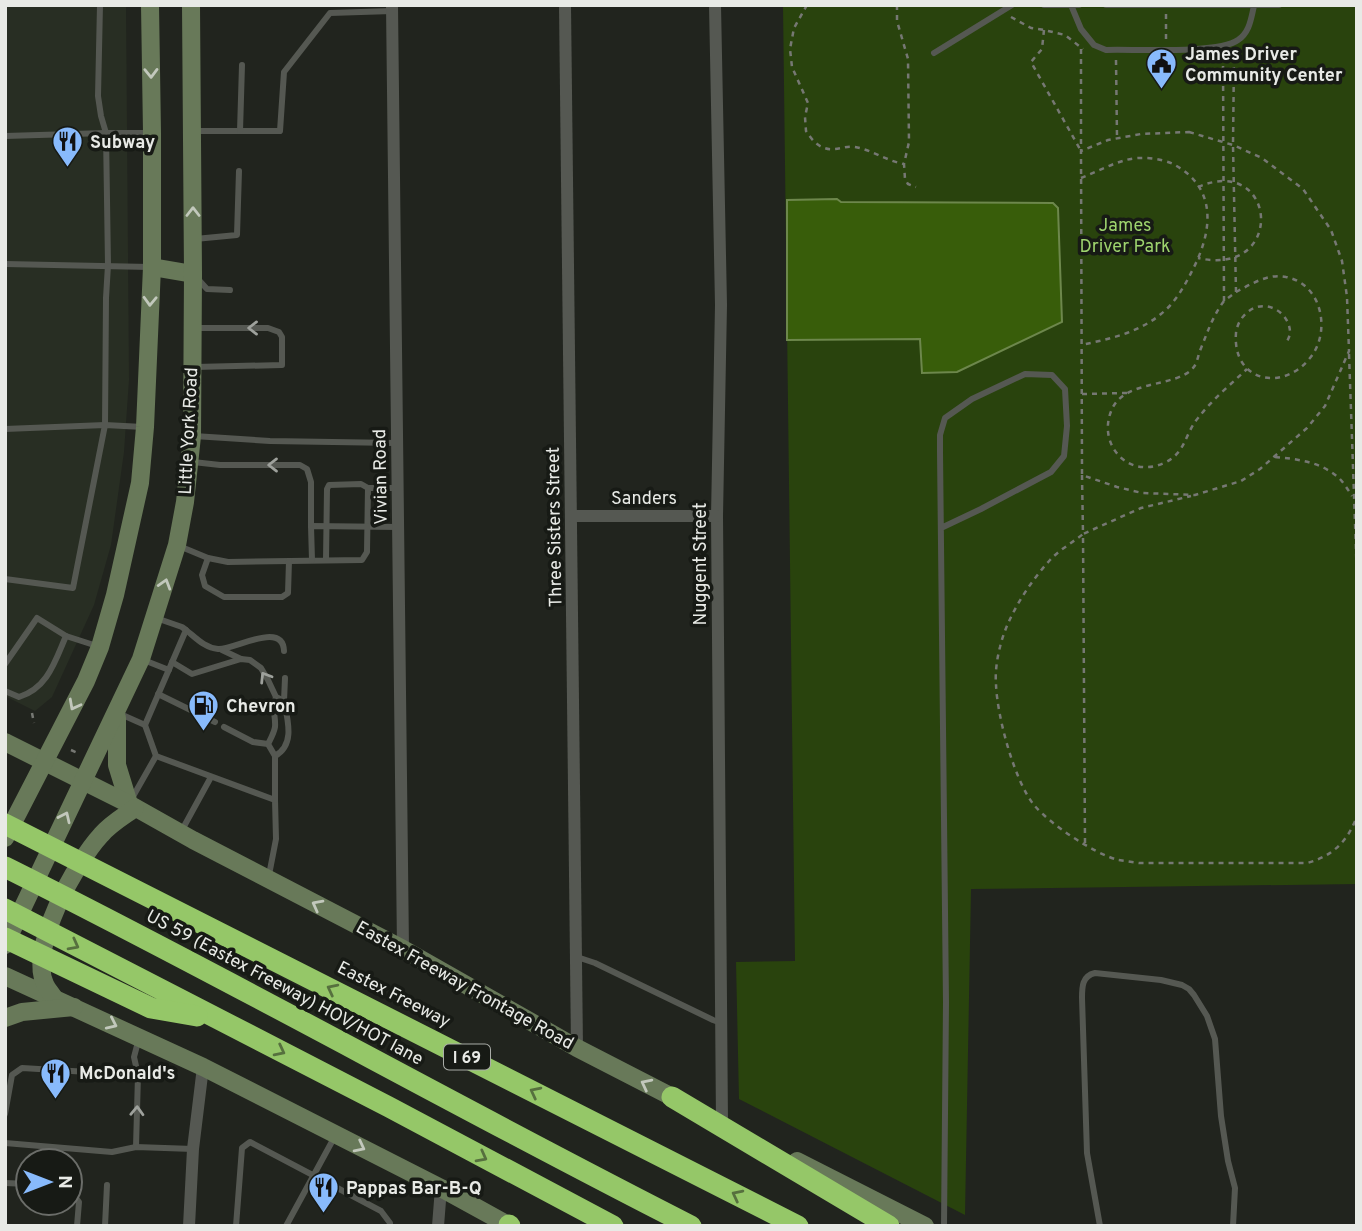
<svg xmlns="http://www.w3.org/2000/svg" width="1362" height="1231" font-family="Overpass,sans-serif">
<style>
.built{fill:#282e23}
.green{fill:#29430d}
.water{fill:#385d0a;stroke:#6d874c;stroke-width:2}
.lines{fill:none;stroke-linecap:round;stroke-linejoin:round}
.path{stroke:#767873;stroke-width:2.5;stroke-dasharray:5 5;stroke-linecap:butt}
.lane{stroke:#555852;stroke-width:6}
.street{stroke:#555852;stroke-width:12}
.secondary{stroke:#687959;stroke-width:18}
.highway{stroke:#95c768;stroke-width:21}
.oneway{stroke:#c2c8bc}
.oneway2{stroke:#9ea19c}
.oneway3{stroke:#56703e}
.labels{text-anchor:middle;stroke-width:7;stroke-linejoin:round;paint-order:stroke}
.shield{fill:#171a15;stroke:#a9aca7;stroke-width:2}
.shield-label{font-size:16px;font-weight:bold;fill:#e8eae6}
.poi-label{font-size:18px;font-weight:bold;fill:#e8eae6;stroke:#171a15;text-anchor:start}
.park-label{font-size:18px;fill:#9ed46e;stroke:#171a15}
.street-label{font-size:18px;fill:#e8eae6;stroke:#171a15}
</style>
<rect width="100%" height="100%" fill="#21241e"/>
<polygon class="built" points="5,5 126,5 129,380 124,452 111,545 94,605 52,697 35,711 5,696"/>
<polygon class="green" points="783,5 1357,5 1357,884 971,889 965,1215 739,1099 736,962 795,961"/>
<polygon class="water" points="837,199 841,202 1053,203 1058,208 1062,322 957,372 922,373 920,339 787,340 787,200"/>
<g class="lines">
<g class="path">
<path d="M 807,5 L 794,28 L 790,49 L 792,67 L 808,103 L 805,117 L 806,131 C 810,137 815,144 822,147 C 834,153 843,145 855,147 C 872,150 887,161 904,164"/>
<polyline points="897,5 897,21 908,59 909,142 904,164 905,179 908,184 916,187"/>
<polyline points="1166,14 1166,39"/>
<polyline points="1011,17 1031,28 1044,30 1065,35 1083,49"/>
<polyline points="1044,30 1042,49 1031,62 1081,151"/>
<polyline points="1081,49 1081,150"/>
<polyline points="1223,56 1224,301 1236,292 1233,145 1234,57 1225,57"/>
<polyline points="1116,60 1117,137"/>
<polygon points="1189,132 1233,145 1262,158 1303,189 1331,230 1342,261 1347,297 1349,351 1325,406 1307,428 1260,469 1241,481 1195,495 1142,493 1117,487 1082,475 1081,151 1108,140 1141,134"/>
<path d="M 1081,178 C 1096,172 1111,164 1126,160 C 1140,156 1160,158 1173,164 C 1219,188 1212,233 1192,271 C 1184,287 1175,303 1161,314 C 1138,333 1109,339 1081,345"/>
<path d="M 1198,187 C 1277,153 1287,278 1198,258"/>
<path d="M 1236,292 C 1251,284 1269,273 1286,277 C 1323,284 1331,333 1310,358 C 1282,393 1232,381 1236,333 C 1237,324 1242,316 1249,311 C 1266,298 1291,313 1290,334 C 1289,338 1287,341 1286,344"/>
<path d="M 1224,301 C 1212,317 1207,334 1199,353 C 1198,358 1196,365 1193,368 C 1177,387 1127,380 1113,407 C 1095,442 1127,480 1164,463 C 1186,453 1184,435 1198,418 C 1212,400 1231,384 1247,369"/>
<polyline points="1349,354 1357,579"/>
<polyline points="1082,394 1127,393"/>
<path d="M 1275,457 C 1298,459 1321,462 1339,478 C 1344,483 1348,490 1352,496"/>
<path d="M 1082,475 L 1083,534 C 1072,543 1059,550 1050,560 C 1029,583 1007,617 1000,647 C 997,658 995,673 996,684 C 997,716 1014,780 1034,805 C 1051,825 1093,853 1118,860 C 1125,861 1132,862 1139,863 L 1307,863 C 1333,856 1348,841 1357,816"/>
<polyline points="32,713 34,723"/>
<polyline points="71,750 80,754"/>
<polyline points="1085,843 1083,534 1141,508 1191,496"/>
</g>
<g class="lane">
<polyline points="1044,5 1079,5"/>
<path d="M 1071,5 L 1081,29 L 1094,45 L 1106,50 C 1134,49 1219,54 1238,40 C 1250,32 1251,18 1254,6"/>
<polyline points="1106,5 1279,5"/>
<polyline points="934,53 1012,5"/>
<polyline points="194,131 280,131 284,72 330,13 392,11"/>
<polyline points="240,131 242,65"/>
<polyline points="5,136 106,133 150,133"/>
<polyline points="195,239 237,235 239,171"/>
<polyline points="5,264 150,267"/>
<polyline points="197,278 207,289 230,290"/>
<polyline points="194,328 268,328 279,332 282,337 282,365 195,367"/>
<polyline points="5,429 105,425 143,427"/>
<polyline points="194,436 270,441 396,443"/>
<polyline points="193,462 220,465 300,465 307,469 311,482 311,526"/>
<polyline points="368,488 398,488"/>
<polyline points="941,528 981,509 1051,472 1064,456 1067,426 1065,389 1052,375 1025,374 972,399 945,418 940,435 940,452 946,1002 944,1226"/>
<polyline points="179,546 208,558 228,562 362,560 367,552 368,488 361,484 329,485 327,489 326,560"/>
<polyline points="208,558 202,575 205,586 224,597 282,597 288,593 289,561"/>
<polyline points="312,560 311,526 399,527"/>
<polyline points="5,579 73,588 105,425 106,298 108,265 106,133 101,116 98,96 100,5"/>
<polyline points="156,618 182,627 186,630 145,725 156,756 275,800 276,839 269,875"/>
<path d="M 186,630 C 196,638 205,648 218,649 C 235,650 283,620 284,651"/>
<polyline points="222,650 241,659"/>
<polyline points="141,659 169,670"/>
<path d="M 172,662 L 192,674 L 241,659 L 250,660 L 261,668 L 268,680 L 276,697 L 284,701 C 288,721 295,745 275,756"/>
<polyline points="5,664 37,618 66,636"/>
<path d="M 5,691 L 19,697 C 48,688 55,661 66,636 L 97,646"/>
<polyline points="158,694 215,722"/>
<polyline points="284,701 285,678"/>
<polyline points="118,713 145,725"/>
<polyline points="224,727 253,742 268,744"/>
<polyline points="131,800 156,756"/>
<path d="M 275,800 L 275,756 L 268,744 C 271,738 274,733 275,727 C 276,715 271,710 276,697"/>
<polyline points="182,830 211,777"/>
<polyline points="577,957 595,963 713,1020 721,1023"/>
<polyline points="5,1114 12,1075 22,1068 138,1075"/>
<polyline points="5,1143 112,1152 136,1147 193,1149"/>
<polyline points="136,1147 138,1075 134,1057 139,1038"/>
<polyline points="5,1183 28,1184"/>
<polyline points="70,1190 79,1202 77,1226"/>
<polyline points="105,1226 107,1185"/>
<polyline points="236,1226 242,1148 250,1142 381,1211 390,1223 390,1226"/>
<polyline points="286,1226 335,1136"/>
<path d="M 1100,1226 L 1087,1153 L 1082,998 C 1082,987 1082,976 1095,973 L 1161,980 L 1182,985 L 1189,989 L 1194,995 L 1207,1016 L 1215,1039 L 1221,1116 L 1228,1161 L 1235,1188 L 1233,1226"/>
</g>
<g class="street">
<polyline points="392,5 403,949"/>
<polyline points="565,5 577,1048"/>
<polyline points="715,5 721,305 717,516 722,1123"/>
<polyline points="571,516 717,516"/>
<polyline points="189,1226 193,1149 203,1067"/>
<polyline points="438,1226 441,1188"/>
</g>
<g class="secondary">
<polyline points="152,267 193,274"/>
<polyline points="117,718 117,765 129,804"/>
<polyline points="5,742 129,804 193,840 403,949 577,1048 682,1102"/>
<polyline points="5,838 86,681 100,647 115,595 140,483 145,427 152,267 152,133 150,5"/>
<polyline points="5,945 141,659 177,545 185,502 192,436 193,274 191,5"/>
<polyline points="5,976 203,1067 441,1188 510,1226"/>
<path d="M 54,998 C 52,994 47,989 45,984 C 28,948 76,862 101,835 C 110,824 124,816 135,808"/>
<polyline points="5,1018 22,1012 74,1007"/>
<polyline points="797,1161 925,1226"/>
</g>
<g class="highway">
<polyline points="5,824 798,1226"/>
<path d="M 5,867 C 236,982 460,1109 691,1226"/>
<polyline points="5,909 389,1107 613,1226"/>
<polyline points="5,938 151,1008 197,1016"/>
<polyline points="672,1097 889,1226"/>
<polyline points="509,1225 510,1226"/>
</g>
</g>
<defs><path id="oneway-chevron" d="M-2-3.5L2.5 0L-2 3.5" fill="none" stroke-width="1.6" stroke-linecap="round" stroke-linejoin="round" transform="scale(1.75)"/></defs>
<g class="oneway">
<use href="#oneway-chevron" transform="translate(151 73) rotate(89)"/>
<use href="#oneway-chevron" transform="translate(193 212) rotate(-90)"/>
<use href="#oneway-chevron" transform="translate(150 301) rotate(92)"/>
<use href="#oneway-chevron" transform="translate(165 584) rotate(-73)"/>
<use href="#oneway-chevron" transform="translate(74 705) rotate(118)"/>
<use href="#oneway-chevron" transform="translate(65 817) rotate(-65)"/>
<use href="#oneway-chevron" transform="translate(317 905) rotate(-152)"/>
<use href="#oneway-chevron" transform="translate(112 1024) rotate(25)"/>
<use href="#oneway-chevron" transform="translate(646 1084) rotate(-153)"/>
<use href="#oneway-chevron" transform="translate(360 1147) rotate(27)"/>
</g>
<g class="oneway2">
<use href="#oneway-chevron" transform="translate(253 328) rotate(180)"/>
<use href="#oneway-chevron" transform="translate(273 465) rotate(-180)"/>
<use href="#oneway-chevron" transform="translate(265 677) rotate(-122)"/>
<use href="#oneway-chevron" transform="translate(137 1111) rotate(-88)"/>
</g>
<g class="oneway3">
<use href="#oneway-chevron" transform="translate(74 945) rotate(28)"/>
<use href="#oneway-chevron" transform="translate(332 989) rotate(-153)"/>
<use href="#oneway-chevron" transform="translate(280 1051) rotate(27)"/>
<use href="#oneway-chevron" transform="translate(535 1092) rotate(-153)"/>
<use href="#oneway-chevron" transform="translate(482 1157) rotate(28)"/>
<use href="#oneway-chevron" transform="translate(737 1195) rotate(-153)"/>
</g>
<defs>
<symbol id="civic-pin" viewBox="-11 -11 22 30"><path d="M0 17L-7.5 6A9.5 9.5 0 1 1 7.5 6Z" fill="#88bafc" stroke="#171a15"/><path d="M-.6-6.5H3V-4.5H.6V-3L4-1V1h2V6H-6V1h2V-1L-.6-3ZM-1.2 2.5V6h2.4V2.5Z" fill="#111"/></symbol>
<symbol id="restaurant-pin" viewBox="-11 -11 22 30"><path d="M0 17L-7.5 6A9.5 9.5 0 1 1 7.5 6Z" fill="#88bafc" stroke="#171a15"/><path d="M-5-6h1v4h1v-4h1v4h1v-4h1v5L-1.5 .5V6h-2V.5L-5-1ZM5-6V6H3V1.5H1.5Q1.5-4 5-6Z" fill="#111"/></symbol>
<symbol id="fuel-pin" viewBox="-11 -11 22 30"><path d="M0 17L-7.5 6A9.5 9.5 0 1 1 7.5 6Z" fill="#88bafc" stroke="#171a15"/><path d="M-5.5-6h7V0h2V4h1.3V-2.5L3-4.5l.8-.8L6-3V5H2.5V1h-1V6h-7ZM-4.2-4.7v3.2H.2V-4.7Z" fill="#111"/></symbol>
</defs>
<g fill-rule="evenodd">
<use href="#civic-pin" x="1144" y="46" width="35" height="47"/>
<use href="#restaurant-pin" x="50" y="124" width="35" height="47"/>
<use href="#fuel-pin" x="186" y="688" width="35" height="47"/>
<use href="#restaurant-pin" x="38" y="1056" width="35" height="47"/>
<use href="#restaurant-pin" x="306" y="1170" width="35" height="47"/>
</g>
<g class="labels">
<rect class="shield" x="444" y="1044.5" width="46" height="25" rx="5"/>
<g class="shield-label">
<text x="467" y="1063">I 69</text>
</g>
<g class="poi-label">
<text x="1185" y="60">James Driver<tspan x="1185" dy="21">Community Center</tspan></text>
<text x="90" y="148">Subway</text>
<text x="226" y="712">Chevron</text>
<text x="79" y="1079">McDonald's</text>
<text x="346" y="1194">Pappas Bar-B-Q</text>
</g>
<g class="park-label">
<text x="1125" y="231">James<tspan x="1125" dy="21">Driver Park</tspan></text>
</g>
<g class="street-label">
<text transform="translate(188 431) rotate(-87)" y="6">Little York Road</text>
<text transform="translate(380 477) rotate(-91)" y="6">Vivian Road</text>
<text x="644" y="504">Sanders</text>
<text transform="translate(554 527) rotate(-91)" y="6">Three Sisters Street</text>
<text transform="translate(700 564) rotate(-90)" y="6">Nuggent Street</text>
<text transform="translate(465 985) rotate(29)" y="6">Eastex Freeway Frontage Road</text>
<text transform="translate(285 987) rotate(28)" y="6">US 59 (Eastex Freeway) HOV/HOT lane</text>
<text transform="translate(394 994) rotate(27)" y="6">Eastex Freeway</text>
</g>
</g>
<rect width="1362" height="1231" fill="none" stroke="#e8eae6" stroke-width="14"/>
<g transform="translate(49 1182) rotate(90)"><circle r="33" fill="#171a15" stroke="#6b6d69" stroke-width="2"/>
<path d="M0-5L12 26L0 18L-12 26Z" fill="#88bafc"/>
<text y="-10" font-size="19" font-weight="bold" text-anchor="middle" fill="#e8eae6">N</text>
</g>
</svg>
